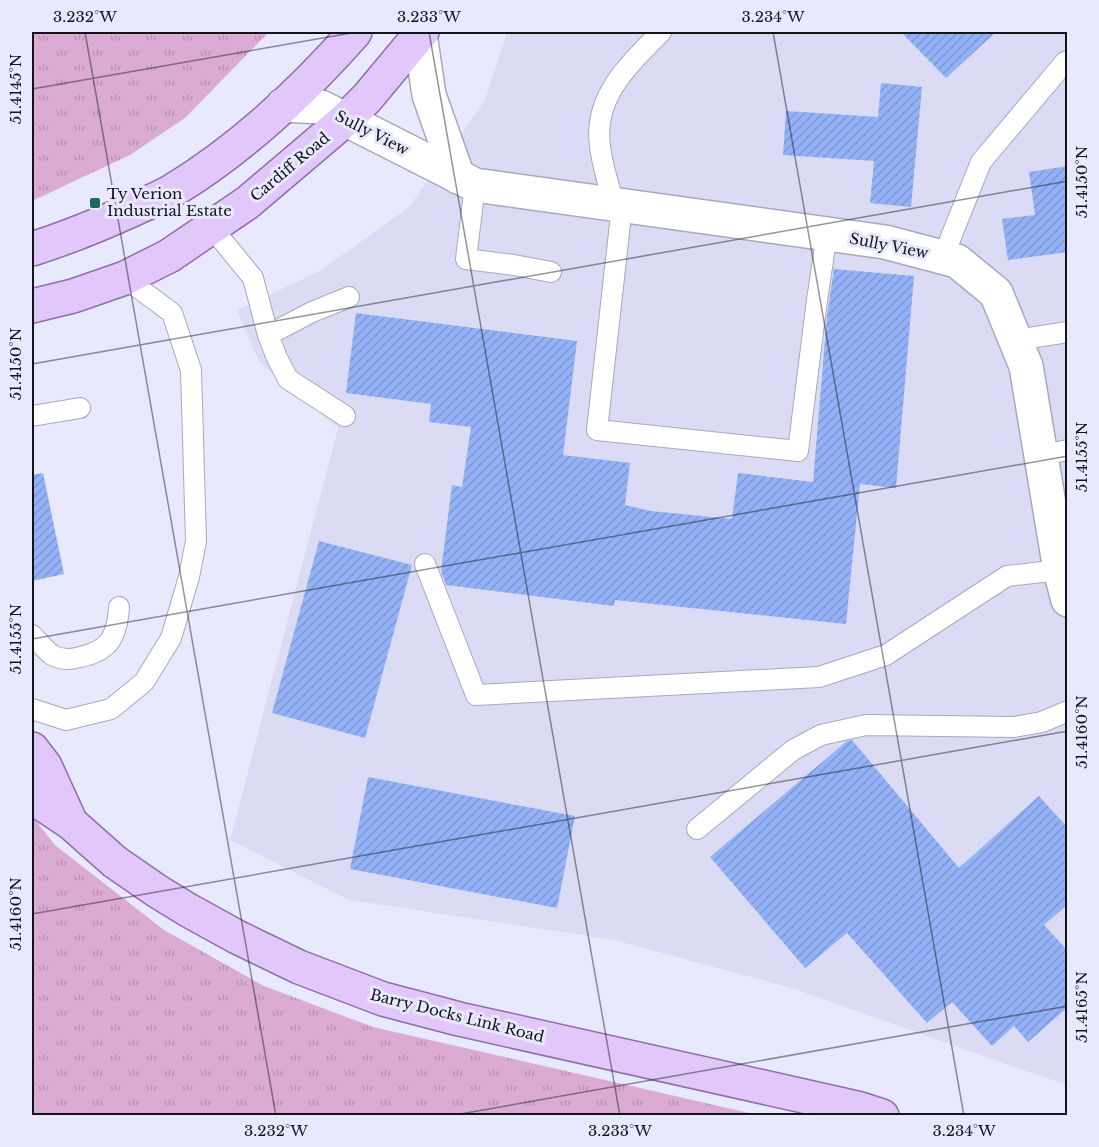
<svg xmlns="http://www.w3.org/2000/svg" width="1099" height="1147" font-family="'Libre Baskerville',serif">
<style>
.built{fill:#dbdbf6}
.grass{fill:url(#grass-tufts)}
.building{fill:url(#building-hatch)}
.lines{fill:none;stroke-linecap:round;stroke-linejoin:round}
.lane-casing{stroke:#a8a8bc;stroke-width:22}
.street-casing{stroke:#a8a8bc;stroke-width:36}
.primary-casing{stroke:#8d6fa9;stroke-width:36}
.lane{stroke:#fff;stroke-width:20}
.street{stroke:#fff;stroke-width:33}
.primary{stroke:#e2c7fa;stroke-width:33}
.ticks{fill:none;stroke:#13131a;stroke-width:1.5;stroke-opacity:0.45}
.poi-dot{fill:#20675c;stroke:#e9e9fe;stroke-width:2}
.labels{text-anchor:middle;stroke-width:6;stroke-linejoin:round;paint-order:stroke}
.street-label{font-size:15px;fill:#13131a;stroke:#e9e9fe}
.poi-label{font-size:15px;fill:#13131a;stroke:#e9e9fe;text-anchor:start}
.neatline{fill:none;stroke:#13131a;stroke-width:2}
.ticks-label{font-size:15px;text-anchor:middle;fill:#13131a}
</style>
<defs>
<pattern id="grass-tufts" width="24" height="20" patternUnits="userSpaceOnUse" patternTransform="scale(1.5)"><rect width="24" height="20" fill="#dbabd6"/><path d="M3 7l-1-3M5 7V3M7 7l1-3M15 17l-1-3M17 17v-4M19 17l1-3" fill="none" stroke="#bb92b7"/></pattern>
<pattern id="building-hatch" width="6" height="6" patternUnits="userSpaceOnUse" patternTransform="scale(1.5)"><rect width="6" height="6" fill="#93b2f8"/><path d="M-1 1l2-2M0 6l6-6M5 7l2-2" fill="none" stroke="#7e98d4"/></pattern>
</defs>
<rect width="100%" height="100%" fill="#e9e9fe"/>
<polygon class="built" points="507,32 1067,32 1067,1085 997,1061 795,989 614,940 349,900 230,840 338,428 259,362 237,310 320,271 409,207 485,100"/>
<g class="grass">
<polygon points="32,32 269,32 185,118 130,155 32,201"/>
<polygon points="32,816 55,845 164,930 264,986 373,1027 758,1115 32,1115"/>
</g>
<g class="building">
<polygon points="901,32 996,32 946,78"/>
<polygon points="881,83 922,87 911,207 870,203 874,161 783,155 786,111 878,117"/>
<polygon points="1068,166 1068,252 1008,260 1002,219 1035,215 1029,172"/>
<polygon points="834,269 914,276 896,488 860,484 846,624 615,600 614,606 446,585 441,571 452,485 462,487 471,427 429,422 431,404 346,393 356,313 577,341 563,455 630,463 625,505 651,511 732,519 738,473 813,482 827,316"/>
<polygon points="43,473 64,574 32,581 32,475"/>
<polygon points="319,541 412,565 365,738 272,713"/>
<polygon points="852,740 959,868 1039,796 1068,828 1068,904 1044,925 1068,951 1068,1007 1028,1042 1014,1026 992,1046 952,1002 927,1023 847,933 805,968 710,857 847,741"/>
<polygon points="368,777 575,816 557,908 350,869"/>
</g>
<g class="lines">
<defs>
<g id="lane">
<polyline points="475,185 466,259 514,265 551,272"/>
<path d="M 614,205 C 609,185 602,165 600,146 C 593,96 630,64 661,32"/>
<polyline points="622,206 597,430 798,451 817,300 827,234"/>
<polyline points="212,228 253,278 268,335 277,358 288,379 345,416"/>
<polyline points="943,257 981,162 1065,62 1068,64"/>
<polyline points="268,335 312,312 349,297"/>
<polyline points="1015,340 1068,332"/>
<polyline points="32,416 80,408"/>
<polyline points="1041,455 1068,450"/>
<polyline points="425,564 476,695 819,677 886,655 1007,576 1060,570 1068,568"/>
<path d="M 32,635 C 38,641 45,650 52,655 C 61,660 70,660 80,657 C 110,651 117,636 119,607"/>
<polyline points="32,709 66,720 111,709 144,682 171,638 189,577 196,541 191,370 172,313 125,278"/>
<polyline points="697,829 793,750 821,735 866,725 1014,727 1042,722 1068,711"/>
</g>
<g id="street">
<polyline points="420,34 429,95 458,177"/>
<polyline points="283,105 321,107 475,185 885,242 957,261 996,293 1026,366 1060,570 1068,600"/>
</g>
<g id="primary">
<path d="M 32,249 C 67,238 101,224 134,209 C 147,203 160,198 172,191 C 240,150 302,92 355,32"/>
<polyline points="32,306 73,296 125,278 169,256 247,203 346,119 367,98 422,32"/>
<polyline points="32,749 45,766 71,823"/>
<polyline points="32,797 71,823 115,862 157,891 188,910 237,937 299,967 383,999 459,1019 857,1108 882,1116"/>
</g>
</defs>
<use href="#lane" class="lane-casing"/>
<use href="#street" class="street-casing"/>
<use href="#primary" class="primary-casing"/>
<use href="#lane" class="lane"/>
<use href="#street" class="street"/>
<use href="#primary" class="primary"/>
</g>
<path class="ticks" d="M 85,32 L 276,1116M 429,32 L 620,1116M 773,32 L 964,1116M 32,89 L 357,32M 32,364 L 1068,181M 32,639 L 1068,456M 32,914 L 1068,731M 449,1116 L 1068,1006"/>
<rect class="poi-dot" x="89" y="197" width="12" height="12" rx="3"/>
<g class="labels">
<g class="street-label">
<text transform="translate(372 133) rotate(27)" y="5">Sully View</text>
<text transform="translate(290 167) rotate(-40)" y="5">Cardiff Road</text>
<text transform="translate(889 246) rotate(11)" y="5">Sully View</text>
<text transform="translate(457 1016) rotate(14)" y="5">Barry Docks Link Road</text>
</g>
<g class="poi-label">
<text x="107" y="199">Ty Verion<tspan x="107" dy="17">Industrial Estate</tspan></text>
</g>
</g>
<rect width="1099" height="1147" fill="none" stroke="#e9e9fe" stroke-width="66"/>
<rect x="33" y="33" width="1033" height="1081" class="neatline"/>
<g class="ticks-label">
<text x="85" y="22">3.232°W</text>
<text x="429" y="22">3.233°W</text>
<text x="773" y="22">3.234°W</text>
<text transform="translate(16 89) rotate(-90)" y="5">51.4145°N</text>
<text transform="translate(1082 182) rotate(-90)" y="5">51.4150°N</text>
<text transform="translate(16 364) rotate(-90)" y="5">51.4150°N</text>
<text transform="translate(1082 457) rotate(-90)" y="5">51.4155°N</text>
<text transform="translate(16 639) rotate(-90)" y="5">51.4155°N</text>
<text transform="translate(1082 732) rotate(-90)" y="5">51.4160°N</text>
<text transform="translate(16 914) rotate(-90)" y="5">51.4160°N</text>
<text transform="translate(1082 1007) rotate(-90)" y="5">51.4165°N</text>
<text x="276" y="1136">3.232°W</text>
<text x="620" y="1136">3.233°W</text>
<text x="964" y="1136">3.234°W</text>
</g>
</svg>
